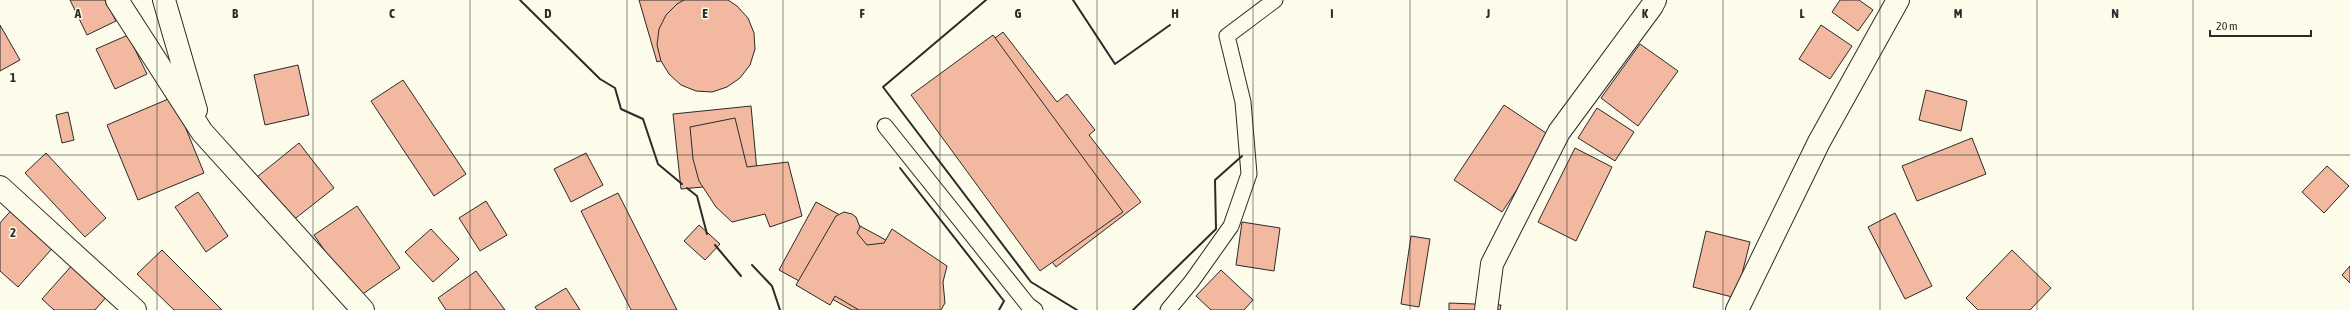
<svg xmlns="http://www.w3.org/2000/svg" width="2350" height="310" font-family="'Asap Condensed',sans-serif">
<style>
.building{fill:#f2b8a0;stroke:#2b2b2b}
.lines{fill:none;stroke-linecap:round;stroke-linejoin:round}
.service-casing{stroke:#2b2b2b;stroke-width:17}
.minor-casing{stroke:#2b2b2b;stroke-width:24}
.service{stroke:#fdfbea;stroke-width:15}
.minor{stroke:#fdfbea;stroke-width:22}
.wall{stroke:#2b2b2b;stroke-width:2}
.grid{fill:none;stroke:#2b2b2b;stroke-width:1;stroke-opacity:0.55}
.grid-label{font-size:13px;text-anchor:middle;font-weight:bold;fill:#2b2b2b;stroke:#fdfbea;stroke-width:3;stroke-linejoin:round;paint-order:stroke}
</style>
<rect width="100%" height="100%" fill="#fdfbea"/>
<g class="building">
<polygon points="70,0 105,0 116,21 87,35"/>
<polygon points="639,0 727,0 739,38 657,62"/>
<polygon points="684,0 728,0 737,6 748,18 754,33 755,49 750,65 740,78 727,87 712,92 696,91 681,85 669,74 661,61 657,45 659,29 666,15 677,4"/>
<polygon points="1840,0 1859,0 1873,10 1858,31 1832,12"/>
<polygon points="0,25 20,60 0,71"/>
<polygon points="1821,25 1852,46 1830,79 1799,59"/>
<polygon points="1003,32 1057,102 1067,94 1095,130 1089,135 1141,202 1056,267 922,94"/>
<polygon points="128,35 147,74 115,89 96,49"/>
<polygon points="993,35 1123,212 1040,271 911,95"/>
<polygon points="1640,44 1678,71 1638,126 1601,98"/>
<polygon points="298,65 309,115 265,125 254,75"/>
<polygon points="403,80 466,174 434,196 371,101"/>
<polygon points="1926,90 1967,101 1961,131 1919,120"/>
<polygon points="173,97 204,173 138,200 107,125"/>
<polygon points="1504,105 1552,137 1502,212 1454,180"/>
<polygon points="751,106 758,182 681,189 673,114"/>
<polygon points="1597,108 1634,132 1615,161 1578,138"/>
<polygon points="68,112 74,140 62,143 56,115"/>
<polygon points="735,118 747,167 788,162 802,216 770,227 765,214 732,222 716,207 699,181 693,159 690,127"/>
<polygon points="1972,138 1986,174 1917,201 1902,166"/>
<polygon points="299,143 334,188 287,225 252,181"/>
<polygon points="1575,148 1612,167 1576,241 1538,222"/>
<polygon points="46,153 106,218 85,237 25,173"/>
<polygon points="586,153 603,185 571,202 554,169"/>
<polygon points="2327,166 2349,186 2324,213 2302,192"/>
<polygon points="198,192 228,236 206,252 175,207"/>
<polygon points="618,193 677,310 631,310 581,211"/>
<polygon points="486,201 507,235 480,251 459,218"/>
<polygon points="816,202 917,257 889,310 852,310 779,270"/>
<polygon points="15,206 57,243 18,287 0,271 0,223"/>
<polygon points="357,206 400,268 357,298 314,235"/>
<polygon points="844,212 852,214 856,217 860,227 857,233 867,245 884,243 892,229 947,266 943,282 945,303 941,310 859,310 835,296 830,305 796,285 836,216"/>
<polygon points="1895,213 1932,286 1905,299 1868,227"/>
<polygon points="1242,222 1280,228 1274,271 1236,265"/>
<polygon points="699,225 720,244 705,260 684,241"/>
<polygon points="431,229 459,259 433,282 405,252"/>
<polygon points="1706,231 1750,242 1736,298 1693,287"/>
<polygon points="1411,236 1430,239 1419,307 1401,304"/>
<polygon points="162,250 222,310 174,310 137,274"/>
<polygon points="2012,250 2051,288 2030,310 1978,310 1966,298"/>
<polygon points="74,263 108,295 95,310 54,310 42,299"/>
<polygon points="2350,266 2350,283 2342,275"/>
<polygon points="1221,270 1253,300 1244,310 1211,310 1196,296"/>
<polygon points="476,271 505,310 446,310 438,298"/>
<polygon points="566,288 580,310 537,310 535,307"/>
<polygon points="1449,303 1501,305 1500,310 1449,310"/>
</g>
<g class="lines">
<defs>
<g id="service">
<polyline points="885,126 1028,305 1035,310"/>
<polyline points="1168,310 1192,281 1231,226 1249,174 1243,102 1227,36 1275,0"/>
</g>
<g id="minor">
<polyline points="117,0 202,132 363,310"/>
<polyline points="164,0 196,110"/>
<polyline points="0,187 135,310"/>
<polyline points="1486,310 1492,264 1559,132 1652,6 1655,0"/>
<polyline points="1737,310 1819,142 1898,0"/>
</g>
</defs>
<use href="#service" class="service-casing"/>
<use href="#minor" class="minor-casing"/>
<use href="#service" class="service"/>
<use href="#minor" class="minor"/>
<g class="wall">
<polyline points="520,0 600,79 615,88 621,109 643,119 658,164 682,184"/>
<polyline points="986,0 883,87 1031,282 1077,310"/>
<polyline points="1073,0 1115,64 1170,25"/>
<polyline points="900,168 1004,301 999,310"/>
<polyline points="687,188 697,196 707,234"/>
<polyline points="715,245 741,276"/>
<polyline points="752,265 772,286 780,310"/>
<polyline points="1133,310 1216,229 1215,180 1242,156"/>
</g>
</g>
<path class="grid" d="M 157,0 L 157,310M 313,0 L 313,310M 470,0 L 470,310M 627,0 L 627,310M 783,0 L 783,310M 940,0 L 940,310M 1097,0 L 1097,310M 1253,0 L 1253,310M 1410,0 L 1410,310M 1567,0 L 1567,310M 1723,0 L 1723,310M 1880,0 L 1880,310M 2037,0 L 2037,310M 2193,0 L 2193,310M 0,155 L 2350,155"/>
<g class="grid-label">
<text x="78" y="18">A</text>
<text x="235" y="18">B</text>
<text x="392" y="18">C</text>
<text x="548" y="18">D</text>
<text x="705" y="18">E</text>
<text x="862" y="18">F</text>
<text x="1018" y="18">G</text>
<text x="1175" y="18">H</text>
<text x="1332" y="18">I</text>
<text x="1488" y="18">J</text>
<text x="1645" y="18">K</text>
<text x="1802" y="18">L</text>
<text x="1958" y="18">M</text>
<text x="2115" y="18">N</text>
<text x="13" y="82">1</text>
<text x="13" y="237">2</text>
</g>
<path d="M2210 30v6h101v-6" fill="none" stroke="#2b2b2b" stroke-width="2"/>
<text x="2216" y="30" font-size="12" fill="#2b2b2b" stroke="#fdfbea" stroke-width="3" paint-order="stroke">20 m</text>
</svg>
